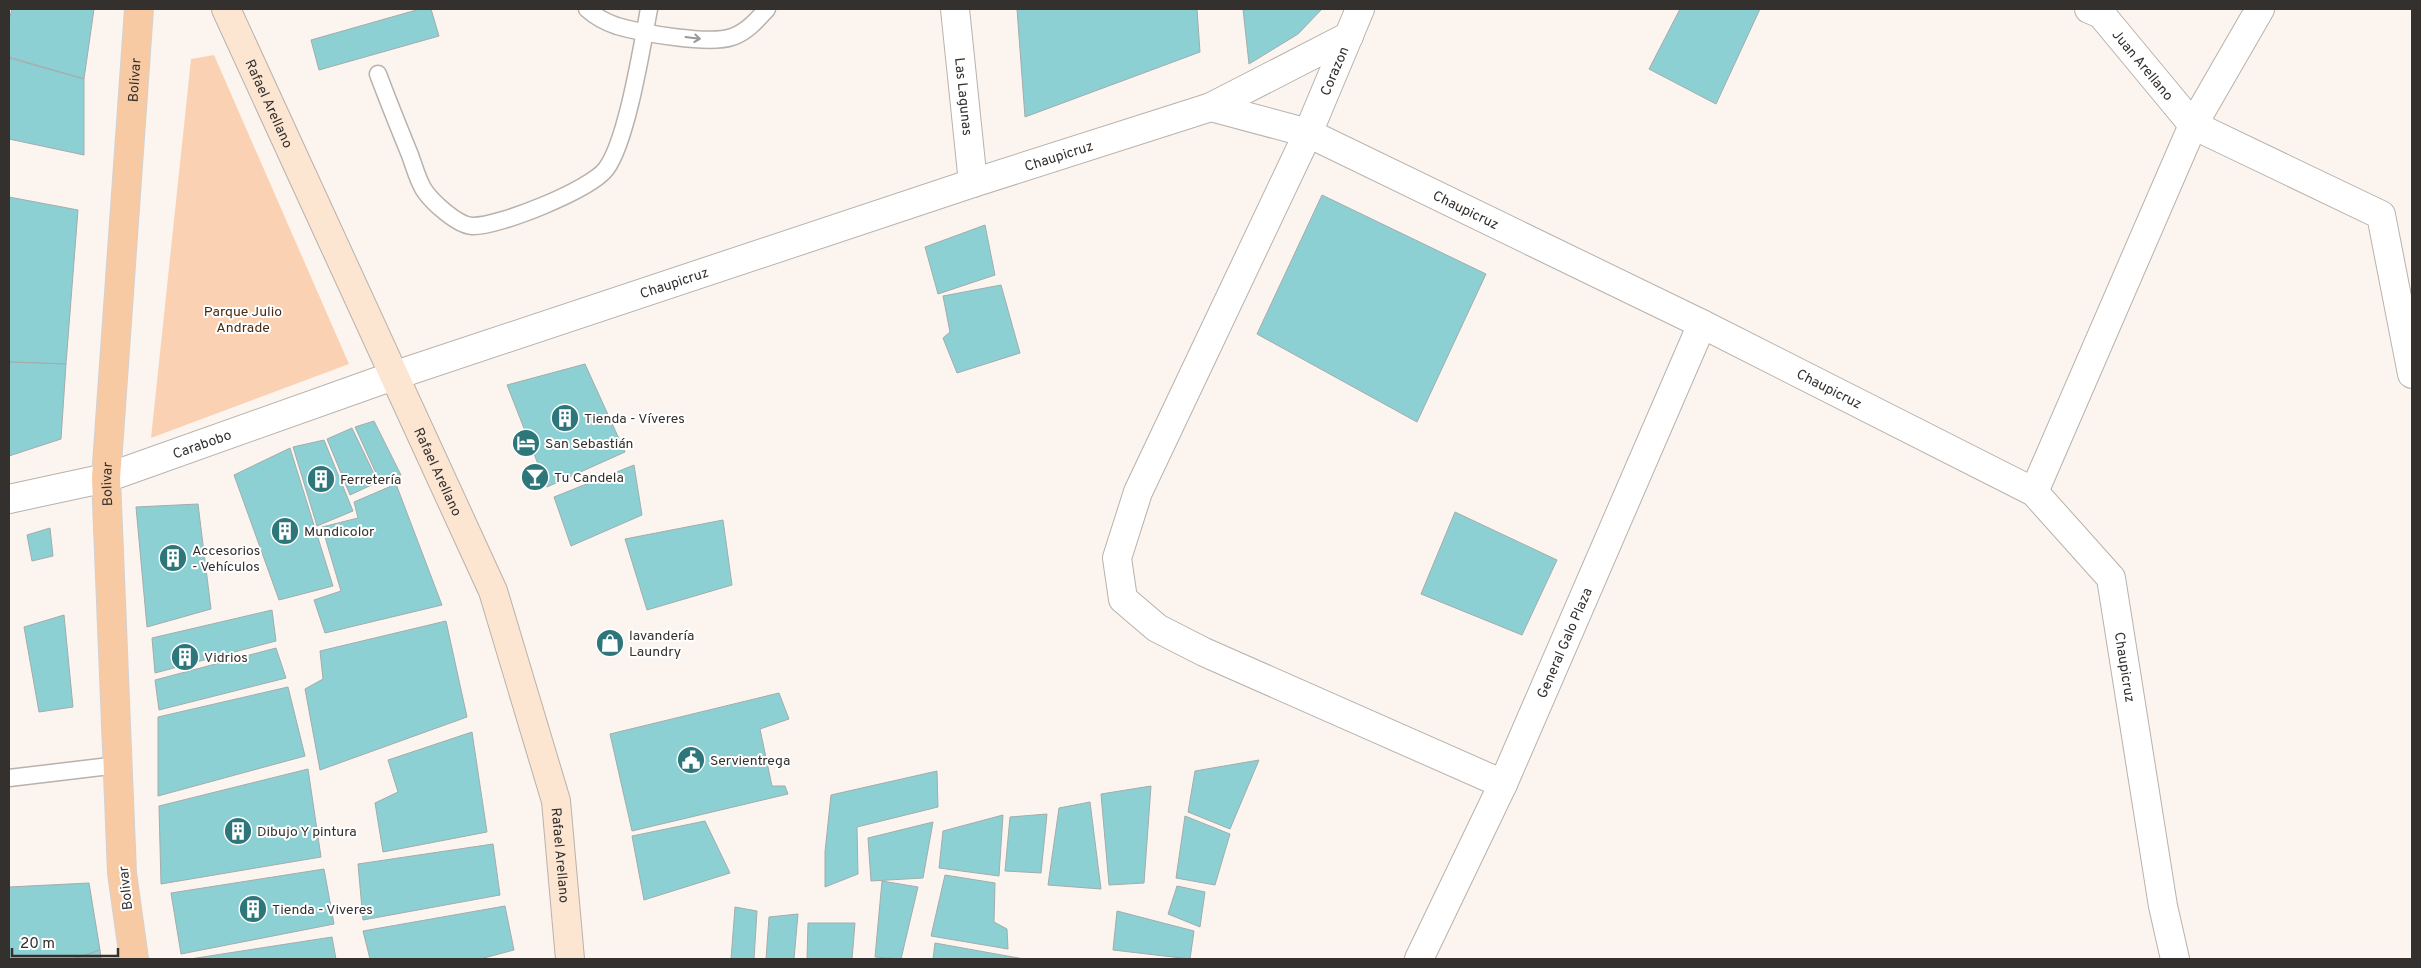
<svg xmlns="http://www.w3.org/2000/svg" width="2421" height="968" font-family="Overpass,sans-serif">
<style>
.green{fill:#fad2b3}
.building{fill:#8cd0d4;stroke:#a3acac}
.lines{fill:none;stroke-linecap:round;stroke-linejoin:round}
.service-casing{stroke:#b8b1ac;stroke-width:19}
.minor-casing{stroke:#b8b1ac;stroke-width:30}
.secondary-casing{stroke:#b8b1ac;stroke-width:30}
.primary-casing{stroke:#d2d1d1;stroke-width:30}
.service{stroke:#fff;stroke-width:16}
.minor{stroke:#fff;stroke-width:28}
.secondary{stroke:#fce5d1;stroke-width:28}
.primary{stroke:#f8caa3;stroke-width:28}
.oneway{stroke:#999896}
.labels{text-anchor:middle;stroke-width:4;stroke-linejoin:round;paint-order:stroke}
.street-label{font-size:14px;fill:#33302e;stroke:#fff}
.park-label{font-size:14px;fill:#492b10;stroke:#fff}
.poi-label{font-size:14px;fill:#33302e;stroke:#fff;text-anchor:start}
</style>
<rect width="100%" height="100%" fill="#fcf5ef"/>
<polygon class="green" points="214,55 349,364 151,438 191,59"/>
<g class="building">
<polygon points="12,9 94,9 84,79 9,57 9,20"/>
<polygon points="420,9 431,9 439,36 319,70 311,40"/>
<polygon points="1017,9 1197,9 1200,52 1025,117"/>
<polygon points="1243,9 1322,9 1298,34 1249,64"/>
<polygon points="1680,9 1760,9 1716,104 1649,69"/>
<polygon points="9,58 84,79 84,155 9,139"/>
<polygon points="1322,195 1486,274 1417,422 1257,334"/>
<polygon points="9,197 78,210 66,364 9,362"/>
<polygon points="985,225 995,275 938,294 925,247"/>
<polygon points="1001,285 1020,353 957,373 943,338 950,332 943,296"/>
<polygon points="9,362 66,364 61,439 9,456"/>
<polygon points="585,364 625,452 547,487 507,385"/>
<polygon points="374,421 401,475 380,482 355,427"/>
<polygon points="352,428 378,482 350,495 327,439"/>
<polygon points="324,440 353,511 317,526 293,447"/>
<polygon points="290,448 333,586 279,600 234,475"/>
<polygon points="634,465 642,515 571,546 554,497"/>
<polygon points="396,484 442,605 325,633 314,600 341,591 322,527 358,518 354,502"/>
<polygon points="198,504 211,609 147,627 136,507"/>
<polygon points="1455,512 1557,560 1522,635 1421,594"/>
<polygon points="723,520 732,585 647,610 625,539"/>
<polygon points="50,528 53,556 32,561 27,535"/>
<polygon points="272,610 276,641 155,673 152,638"/>
<polygon points="64,615 73,707 39,712 24,627"/>
<polygon points="446,621 467,717 320,770 305,689 323,679 320,651"/>
<polygon points="276,648 286,678 159,710 155,680"/>
<polygon points="288,687 305,756 158,796 158,717"/>
<polygon points="779,693 789,719 760,729 772,786 785,786 788,794 632,831 610,734"/>
<polygon points="472,732 487,832 383,852 375,803 398,792 388,760"/>
<polygon points="1259,760 1230,829 1188,812 1195,771"/>
<polygon points="308,769 321,857 161,884 159,806"/>
<polygon points="937,771 938,807 857,827 858,874 825,887 825,852 831,795"/>
<polygon points="1151,786 1144,883 1109,885 1101,794"/>
<polygon points="1090,802 1101,889 1048,885 1059,808"/>
<polygon points="1047,814 1041,873 1005,871 1010,817"/>
<polygon points="1003,815 999,876 939,868 943,831"/>
<polygon points="1185,816 1230,834 1215,885 1176,878"/>
<polygon points="705,821 730,873 644,900 632,836"/>
<polygon points="933,822 923,878 871,881 868,838"/>
<polygon points="493,844 500,895 363,920 358,864"/>
<polygon points="324,869 334,924 181,954 171,893"/>
<polygon points="945,875 995,883 994,922 1007,929 1008,949 931,936"/>
<polygon points="882,881 918,887 901,959 875,957"/>
<polygon points="89,883 100,950 73,959 9,959 9,887"/>
<polygon points="1177,886 1205,892 1200,927 1168,914"/>
<polygon points="505,906 514,950 480,959 370,959 363,931"/>
<polygon points="735,907 757,911 754,959 731,959"/>
<polygon points="1117,911 1194,931 1190,959 1113,950"/>
<polygon points="798,914 794,959 766,959 769,917"/>
<polygon points="808,923 855,923 852,959 807,959"/>
<polygon points="332,937 336,959 190,959"/>
<polygon points="935,943 1024,959 933,959"/>
<polygon points="100,950 101,959 73,959"/>
</g>
<g class="lines">
<defs>
<g id="service">
<path d="M 587,9 C 596,17 605,22 617,26 C 641,33 709,45 732,37 C 747,32 757,20 767,9"/>
<path d="M 378,74 C 388,101 399,128 410,155 C 414,166 418,181 424,190 C 432,202 457,225 472,226 C 498,227 590,190 606,169 C 627,141 642,46 649,9"/>
<polyline points="9,778 118,765"/>
</g>
<g id="minor">
<path id="s1" d="M 955,9 L 973,183"/>
<polyline points="1360,9 1308,133 1138,492 1117,558 1123,599 1157,628 1204,652 1503,784"/>
<path id="s2" d="M 2089,9 L 2101,14 L 2193,125 L 2381,215 L 2412,374"/>
<polyline points="1211,107 1349,36"/>
<polyline points="2034,492 2193,125 2260,9"/>
<path id="s3" d="M 9,499 L 106,478 L 393,376 L 973,183 L 1211,107 L 1308,133 L 1702,324 L 2034,492 L 2111,578 L 2163,906 L 2175,959"/>
<path id="s4" d="M 1419,959 L 1503,784 L 1702,324"/>
</g>
<g id="secondary">
<path id="s5" d="M 226,9 L 493,591 L 556,801 L 570,959"/>
</g>
<g id="primary">
<path id="s6" d="M 134,959 L 122,873 L 106,478 L 139,9"/>
</g>
</defs>
<use href="#service" class="service-casing"/>
<use href="#minor" class="minor-casing"/>
<use href="#secondary" class="secondary-casing"/>
<use href="#primary" class="primary-casing"/>
<use href="#service" class="service"/>
<use href="#minor" class="minor"/>
<use href="#secondary" class="secondary"/>
<use href="#primary" class="primary"/>
</g>
<defs><path id="oneway-shaft" d="M-6 0H5M1.5-3L5.5 0L1.5 3" fill="none" stroke-width="1.6" stroke-linecap="round" stroke-linejoin="round" transform="scale(1.25)"/></defs>
<use class="oneway" href="#oneway-shaft" transform="translate(693 38) rotate(7)"/>
<defs>
<symbol id="building-disc" viewBox="-11 -11 22 22"><circle r="9.5" fill="#2d777b" stroke="#fff"/><path d="M-4-6H4V6H1V3H-1V6H-4ZM-2.5-4.3h1.7v1.8h-1.7ZM.8-4.3h1.7v1.8H.8ZM-2.5-1h1.7V.8h-1.7ZM.8-1h1.7V.8H.8Z" fill="#fff"/></symbol>
<symbol id="hotel-disc" viewBox="-11 -11 22 22"><circle r="9.5" fill="#2d777b" stroke="#fff"/><path d="M-6-4.5h1.5V1H6V5H4.5V3h-9V5H-6ZM-4 0a1.8 1.8 0 1 1 3.6 0ZM.5 0V-2.5h3Q6-2.5 6 0Z" fill="#fff"/></symbol>
<symbol id="bar-disc" viewBox="-11 -11 22 22"><circle r="9.5" fill="#2d777b" stroke="#fff"/><path d="M-6-5H6L.8 .8V4.5H3.5V6h-7V4.5H-.8V.8Z" fill="#fff"/></symbol>
<symbol id="shop-disc" viewBox="-11 -11 22 22"><circle r="9.5" fill="#2d777b" stroke="#fff"/><path d="M-5-2.5h2.3a2.7 3.5 0 0 1 5.4 0H5L5.5 6h-11ZM-1.5-2.5h3a1.5 2.3 0 0 0-3 0Z" fill="#fff"/></symbol>
<symbol id="civic-disc" viewBox="-11 -11 22 22"><circle r="9.5" fill="#2d777b" stroke="#fff"/><path d="M-.6-6.5H3V-4.5H.6V-3L4-1V1h2V6H-6V1h2V-1L-.6-3ZM-1.2 2.5V6h2.4V2.5Z" fill="#fff"/></symbol>
</defs>
<g fill-rule="evenodd">
<use href="#building-disc" x="549" y="402" width="32" height="32"/>
<use href="#hotel-disc" x="510" y="427" width="32" height="32"/>
<use href="#bar-disc" x="519" y="461" width="32" height="32"/>
<use href="#building-disc" x="305" y="463" width="32" height="32"/>
<use href="#building-disc" x="269" y="515" width="32" height="32"/>
<use href="#building-disc" x="157" y="542" width="32" height="32"/>
<use href="#shop-disc" x="594" y="627" width="32" height="32"/>
<use href="#building-disc" x="169" y="641" width="32" height="32"/>
<use href="#civic-disc" x="675" y="744" width="32" height="32"/>
<use href="#building-disc" x="222" y="815" width="32" height="32"/>
<use href="#building-disc" x="237" y="893" width="32" height="32"/>
</g>
<g class="labels">
<g class="street-label">
<text dy="5" stroke="none"><textPath href="#s2" startOffset="79">Juan Arellano</textPath></text>
<text transform="translate(1334 71) rotate(-67)" y="5">Corazon</text>
<text dy="5" stroke="none"><textPath href="#s6" startOffset="881">Bolivar</textPath></text>
<text dy="5" stroke="none"><textPath href="#s1" startOffset="88">Las Lagunas</textPath></text>
<text dy="5" stroke="none"><textPath href="#s5" startOffset="104">Rafael Arellano</textPath></text>
<text dy="5" stroke="none"><textPath href="#s3" startOffset="1105">Chaupicruz</textPath></text>
<text dy="5" stroke="none"><textPath href="#s3" startOffset="1541">Chaupicruz</textPath></text>
<text dy="5" stroke="none"><textPath href="#s3" startOffset="700">Chaupicruz</textPath></text>
<text dy="5" stroke="none"><textPath href="#s3" startOffset="1946">Chaupicruz</textPath></text>
<text dy="5" stroke="none"><textPath href="#s3" startOffset="201">Carabobo</textPath></text>
<text dy="5" stroke="none"><textPath href="#s5" startOffset="509">Rafael Arellano</textPath></text>
<text dy="5" stroke="none"><textPath href="#s6" startOffset="476">Bolivar</textPath></text>
<text dy="5" stroke="none"><textPath href="#s4" startOffset="348">General Galo Plaza</textPath></text>
<text dy="5" stroke="none"><textPath href="#s3" startOffset="2381">Chaupicruz</textPath></text>
<text dy="5" stroke="none"><textPath href="#s5" startOffset="914">Rafael Arellano</textPath></text>
<text transform="translate(125 888) rotate(-96)" y="5">Bolivar</text>
</g>
<g class="park-label">
<text x="243" y="316">Parque Julio<tspan x="243" dy="16">Andrade</tspan></text>
</g>
<g class="poi-label">
<text x="584" y="423">Tienda - Víveres</text>
<text x="545" y="448">San Sebastián</text>
<text x="554" y="482">Tu Candela</text>
<text x="340" y="484">Ferretería</text>
<text x="304" y="536">Mundicolor</text>
<text x="192" y="555">Accesorios<tspan x="192" dy="16">- Vehículos</tspan></text>
<text x="629" y="640">lavandería<tspan x="629" dy="16">Laundry</tspan></text>
<text x="204" y="662">Vidrios</text>
<text x="710" y="765">Servientrega</text>
<text x="257" y="836">Dibujo Y pintura</text>
<text x="272" y="914">Tienda - Viveres</text>
</g>
</g>
<rect width="2421" height="968" fill="none" stroke="#33302e" stroke-width="20"/>
<path d="M12 948v8h106v-8" fill="none" stroke="#33302e" stroke-width="2.5"/>
<text x="20" y="948" font-size="15" fill="#33302e" stroke="#ffffff" stroke-width="4" paint-order="stroke">20 m</text>
</svg>
